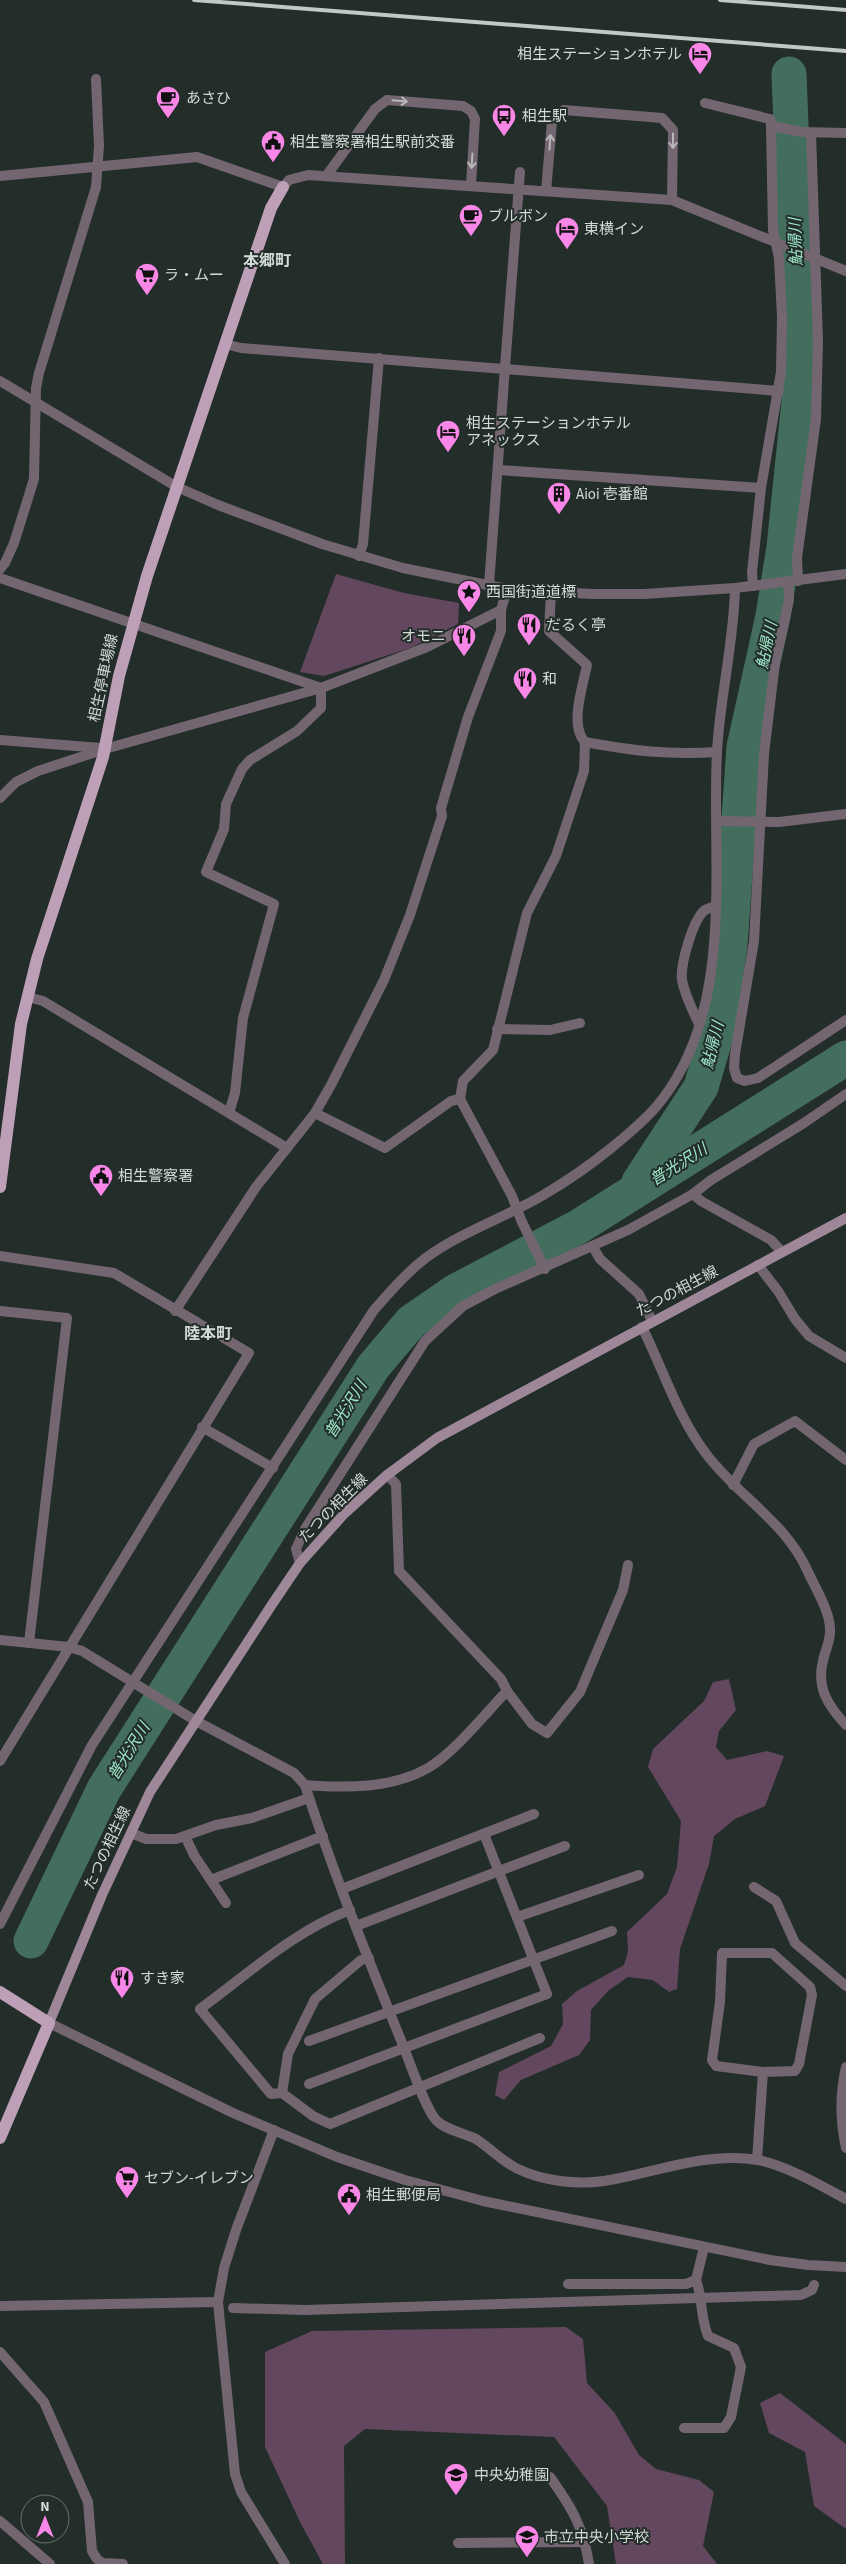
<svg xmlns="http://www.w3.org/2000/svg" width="846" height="2564" font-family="'Source Sans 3','Noto Sans JP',sans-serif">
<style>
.green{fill:#63475e}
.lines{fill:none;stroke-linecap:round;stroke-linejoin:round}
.river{stroke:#436e5d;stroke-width:35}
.service{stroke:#746671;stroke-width:10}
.pedestrian{stroke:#746671;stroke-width:10}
.minor{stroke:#746671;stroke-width:10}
.tertiary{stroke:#746671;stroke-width:10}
.secondary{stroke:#9d8799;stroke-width:10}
.primary{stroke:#bda0b7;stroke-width:12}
.rail{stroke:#c2c8c5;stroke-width:4}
.oneway{stroke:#b7b7b8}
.labels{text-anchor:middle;stroke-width:4;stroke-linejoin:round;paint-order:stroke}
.poi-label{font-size:15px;fill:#d4dad7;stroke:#232d29;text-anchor:start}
.street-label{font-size:15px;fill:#d4dad7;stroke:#232d29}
.water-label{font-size:16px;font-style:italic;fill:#9de7ca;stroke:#232d29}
.neighbourhood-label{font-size:16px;font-weight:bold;fill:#d4dad7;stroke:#232d29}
</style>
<rect width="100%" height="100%" fill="#232d29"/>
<g class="green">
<polygon points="336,574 404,593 459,603 458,624 410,648 324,676 300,672"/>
<polygon points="729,1679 736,1710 719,1731 716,1747 727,1760 767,1751 784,1756 765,1806 735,1819 714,1836 709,1864 680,1949 677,1989 669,1992 653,1980 628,1977 608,1991 591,2010 590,2040 579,2055 521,2080 504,2100 495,2095 499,2072 551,2046 563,2024 562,2004 577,1991 624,1965 628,1952 627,1932 667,1894 677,1867 681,1821 648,1767 653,1749 704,1701 713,1682"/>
<polygon points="566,2327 583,2339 587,2383 614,2412 639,2455 656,2469 699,2480 714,2492 703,2546 717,2564 616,2564 607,2506 554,2437 365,2429 344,2446 345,2564 323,2564 301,2524 265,2447 265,2352 312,2331"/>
<polygon points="780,2393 846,2444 846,2529 814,2506 805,2452 769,2433 760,2403"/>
</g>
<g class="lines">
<g class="river">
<polyline points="639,1182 701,1087 718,1029 730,945 744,747 773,616 784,547 801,382 789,74"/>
<polyline points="31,1941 104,1789 373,1367 411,1322 456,1291 578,1227 846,1058"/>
</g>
<g class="service">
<polyline points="327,175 375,109 387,100 463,106 471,111 475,119 471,185"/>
<polyline points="546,191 552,122 564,110 662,118 673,130 672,200"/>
<polyline points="229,1113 235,1093 243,1018 274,904 206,872 224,829 226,804 242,769 250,760 297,731 321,708 321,688"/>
<polyline points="315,1113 385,1148 451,1101 460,1099"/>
<polyline points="185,1836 194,1855 226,1903"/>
<polyline points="211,1880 323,1836"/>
<polyline points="517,1917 639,1875"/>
<polyline points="356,1926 499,1871"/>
<polyline points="369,1958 361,1960 315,1999 288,2054 282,2093 313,2116 330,2124 540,2038"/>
<polyline points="200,2009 271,2094 282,2093"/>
<polyline points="309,2041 612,1931"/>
<polyline points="309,2084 547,1994"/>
<polyline points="233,2308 305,2310 801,2295 812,2290 814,2285"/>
<path d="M 550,2477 C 572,2508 583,2526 589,2564"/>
<polyline points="458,2543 586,2542"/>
</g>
<polyline class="pedestrian" points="505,367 520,172"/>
<g class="minor">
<polyline points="705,103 770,119 771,126 773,230 779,258 782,317 781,372 761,488 752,572 753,586"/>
<polyline points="771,126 802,132 846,133"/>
<polyline points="0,176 197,157 283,187"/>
<polyline points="499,470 761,488"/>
<polyline points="359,556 363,544 379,358"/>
<polyline points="0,569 5,563 14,543 34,479 36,388 39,373 96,187 99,146 96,79"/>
<polyline points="0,578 321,688"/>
<polyline points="798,581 797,558 816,419 818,341 811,133"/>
<polyline points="788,582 789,600 775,663 764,754 754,941 735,1054 734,1068 737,1078 745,1081 758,1078 846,1020"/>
<path d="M 551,592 L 549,631 L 587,665 C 583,685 569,726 585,742 C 634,751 667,755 717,752"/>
<polyline points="0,740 101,748"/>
<polyline points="0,798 16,782 38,771 105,749 321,688 427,647 501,610 507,589"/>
<polyline points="717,821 779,822 846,814"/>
<polyline points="28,997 43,1001 287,1148"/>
<path d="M 699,1024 C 692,1009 685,996 682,980 C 680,965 693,919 705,910 C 708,908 713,907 716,906"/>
<polyline points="497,1029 550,1030 580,1023"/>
<polyline points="693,1194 701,1201 771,1240 782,1252"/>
<polyline points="593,1247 600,1259 639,1294 652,1321"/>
<polyline points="0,1256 114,1273 249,1353 0,1761"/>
<polyline points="758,1265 778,1291 795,1319 809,1336 846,1358"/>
<polyline points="545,1269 521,1220 512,1196 460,1099 463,1081 493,1050 527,913 556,856 584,771 585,742"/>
<polyline points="0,1311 67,1318 29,1643"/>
<polyline points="175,1311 256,1187 315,1113 331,1085 384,980 410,915 442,816 441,808 468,717 501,631 501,610"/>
<path d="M 642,1327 C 663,1369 678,1418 707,1455 C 740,1498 786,1522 808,1572 C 816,1589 829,1610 830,1628 C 831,1641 825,1650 823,1661 C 816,1688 829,1707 846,1725"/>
<polyline points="202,1427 273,1468"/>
<polyline points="733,1485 754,1444 795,1421 846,1460"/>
<polyline points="300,1563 296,1549 305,1529 425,1341 463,1306 495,1289 628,1230 693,1194 711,1180 804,1123 846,1094"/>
<path d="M 0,1640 L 69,1647 L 82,1651 L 196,1721 L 294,1773 L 305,1785 C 333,1873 368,1958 402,2043 C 409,2060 425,2108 436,2120 C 445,2130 464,2133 476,2139 C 490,2148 503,2162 518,2169 C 543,2181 577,2185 604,2181 C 654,2173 707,2151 758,2160 C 785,2165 822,2186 846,2199"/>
<polyline points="507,1691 532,1724 547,1733 580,1692 623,1590 628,1565"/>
<path d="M 305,1785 C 346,1788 391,1789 428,1768 C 454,1753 485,1714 507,1691 L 501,1679 L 399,1571 L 396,1484 L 387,1475"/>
<polyline points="131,1833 146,1839 176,1839 216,1825 252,1818 309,1798"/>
<polyline points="484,1834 547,1994"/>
<polyline points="499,1871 565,1846"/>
<polyline points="754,1887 776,1901 795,1943 846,1986"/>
<polyline points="342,1889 534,1814"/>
<path d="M 0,1924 L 92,1745 L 374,1310 C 390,1292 407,1272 427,1257 C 463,1231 507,1217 545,1194 C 567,1181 590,1165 610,1149 C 626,1136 642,1123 656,1107 C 737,1012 711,866 717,751 C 720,697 734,642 735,588"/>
<path d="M 200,2009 C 248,1974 294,1931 350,1910"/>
<path d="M 846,2067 C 840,2093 840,2121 846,2148"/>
<polyline points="274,2130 236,2230 224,2268 218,2302 235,2474 241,2492 285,2564"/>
<polyline points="757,2160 763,2072 716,2066 712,2060 720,2002 722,1953 772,1953 810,1987 812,1995 799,2064 795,2071 763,2072"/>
<polyline points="568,2284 686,2284 696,2280 704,2247"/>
<polyline points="0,2306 218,2302"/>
<polyline points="0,2352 44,2402 88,2502 92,2551 97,2559 102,2563 123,2564"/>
<path d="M 684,2428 L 724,2428 L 731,2417 L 741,2367 L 734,2348 L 708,2336 C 700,2317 703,2298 696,2280"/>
<polyline points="0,2521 50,2564"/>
</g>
<g class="tertiary">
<polyline points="283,187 289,180 308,175 672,200 846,271"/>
<polyline points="225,344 241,348 779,391"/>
<polyline points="0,381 177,487 218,505 322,544 403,568 507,589 593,594 644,594 735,588 846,574"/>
<polyline points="489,585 505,367"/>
<polyline points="49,2023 233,2113 337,2157 405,2180 483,2201 770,2260 808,2265 846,2267"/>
</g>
<polyline class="secondary" points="49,2023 102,1895 150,1792 273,1603 300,1563 344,1514 387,1475 437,1438 846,1218"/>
<g class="primary">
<polyline points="0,1187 21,1024 37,959 103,757 119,676 147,576 271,208 283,187"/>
<polyline points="0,1992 49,2023 0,2138"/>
</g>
<g class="rail">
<polyline points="194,0 846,51"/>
<polyline points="720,0 846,10"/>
</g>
</g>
<defs><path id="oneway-shaft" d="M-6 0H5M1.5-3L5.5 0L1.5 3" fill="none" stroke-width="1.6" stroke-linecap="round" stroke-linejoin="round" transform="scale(1.25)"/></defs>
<g class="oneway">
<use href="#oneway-shaft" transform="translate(400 101) rotate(5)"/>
<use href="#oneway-shaft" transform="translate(673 141) rotate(90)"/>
<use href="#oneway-shaft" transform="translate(550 142) rotate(-86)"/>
<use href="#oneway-shaft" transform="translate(472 161) rotate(93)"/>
</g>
<defs>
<symbol id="hotel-pin" viewBox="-11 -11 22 30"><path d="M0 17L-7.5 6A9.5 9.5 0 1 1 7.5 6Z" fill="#f987e8" stroke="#232d29"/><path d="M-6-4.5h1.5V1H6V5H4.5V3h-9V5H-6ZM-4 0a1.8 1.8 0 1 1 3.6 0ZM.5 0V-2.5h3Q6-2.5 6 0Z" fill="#111"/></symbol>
<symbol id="cafe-pin" viewBox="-11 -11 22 30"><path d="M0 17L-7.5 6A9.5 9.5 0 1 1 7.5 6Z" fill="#f987e8" stroke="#232d29"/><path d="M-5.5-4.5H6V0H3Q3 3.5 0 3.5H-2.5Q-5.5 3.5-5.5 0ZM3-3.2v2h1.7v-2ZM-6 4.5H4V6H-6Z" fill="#111"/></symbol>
<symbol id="bus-pin" viewBox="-11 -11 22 30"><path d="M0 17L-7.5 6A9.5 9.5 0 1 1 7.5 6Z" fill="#f987e8" stroke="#232d29"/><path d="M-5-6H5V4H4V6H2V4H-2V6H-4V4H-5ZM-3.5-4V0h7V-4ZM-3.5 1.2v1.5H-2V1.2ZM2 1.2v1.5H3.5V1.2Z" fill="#111"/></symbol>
<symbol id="civic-pin" viewBox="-11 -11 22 30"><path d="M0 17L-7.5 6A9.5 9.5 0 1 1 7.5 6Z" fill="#f987e8" stroke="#232d29"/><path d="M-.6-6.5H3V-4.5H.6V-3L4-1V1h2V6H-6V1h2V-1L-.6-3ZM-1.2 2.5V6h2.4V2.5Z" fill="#111"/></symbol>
<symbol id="supermarket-pin" viewBox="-11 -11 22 30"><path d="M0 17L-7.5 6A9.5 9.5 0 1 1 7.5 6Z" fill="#f987e8" stroke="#232d29"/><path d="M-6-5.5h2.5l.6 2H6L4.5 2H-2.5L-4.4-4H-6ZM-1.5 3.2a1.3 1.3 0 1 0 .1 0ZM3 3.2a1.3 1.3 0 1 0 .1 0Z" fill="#111"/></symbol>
<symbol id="building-pin" viewBox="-11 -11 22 30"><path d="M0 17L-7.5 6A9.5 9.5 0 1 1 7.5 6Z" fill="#f987e8" stroke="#232d29"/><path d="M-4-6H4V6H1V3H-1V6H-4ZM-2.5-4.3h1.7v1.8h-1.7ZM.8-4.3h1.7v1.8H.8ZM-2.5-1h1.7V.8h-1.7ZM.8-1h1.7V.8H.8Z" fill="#111"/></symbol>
<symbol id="sight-pin" viewBox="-11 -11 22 30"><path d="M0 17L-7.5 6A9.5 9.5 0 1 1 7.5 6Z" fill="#f987e8" stroke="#232d29"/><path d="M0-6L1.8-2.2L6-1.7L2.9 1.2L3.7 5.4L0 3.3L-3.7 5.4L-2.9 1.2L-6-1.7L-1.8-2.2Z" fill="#111"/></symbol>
<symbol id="restaurant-pin" viewBox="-11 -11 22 30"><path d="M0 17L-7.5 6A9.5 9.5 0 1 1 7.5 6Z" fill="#f987e8" stroke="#232d29"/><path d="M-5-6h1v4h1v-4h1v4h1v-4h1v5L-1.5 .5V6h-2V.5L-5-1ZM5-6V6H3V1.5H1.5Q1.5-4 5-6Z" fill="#111"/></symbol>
<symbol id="school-pin" viewBox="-11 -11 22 30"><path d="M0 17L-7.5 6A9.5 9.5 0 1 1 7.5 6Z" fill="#f987e8" stroke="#232d29"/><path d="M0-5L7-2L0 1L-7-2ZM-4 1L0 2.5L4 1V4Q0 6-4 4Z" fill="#111"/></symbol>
</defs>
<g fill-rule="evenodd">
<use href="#hotel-pin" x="686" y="40" width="28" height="38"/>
<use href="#cafe-pin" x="154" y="84" width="28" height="38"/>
<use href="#bus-pin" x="490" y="102" width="28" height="38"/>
<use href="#civic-pin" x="259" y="128" width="28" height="38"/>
<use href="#cafe-pin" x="457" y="202" width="28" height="38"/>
<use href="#hotel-pin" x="553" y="215" width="28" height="38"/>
<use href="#supermarket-pin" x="133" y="261" width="28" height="38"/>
<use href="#hotel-pin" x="434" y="418" width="28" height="38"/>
<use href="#building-pin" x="545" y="480" width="28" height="38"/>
<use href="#sight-pin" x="455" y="578" width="28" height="38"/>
<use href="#restaurant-pin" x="515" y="611" width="28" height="38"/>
<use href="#restaurant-pin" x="450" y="622" width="28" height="38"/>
<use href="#restaurant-pin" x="511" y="665" width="28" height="38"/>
<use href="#civic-pin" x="87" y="1162" width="28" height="38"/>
<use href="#restaurant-pin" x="108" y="1964" width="28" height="38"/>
<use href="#supermarket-pin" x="113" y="2164" width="28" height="38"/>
<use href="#civic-pin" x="335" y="2181" width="28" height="38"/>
<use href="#school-pin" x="442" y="2461" width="28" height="38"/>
<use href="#school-pin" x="513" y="2523" width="28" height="38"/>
</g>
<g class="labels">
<g class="poi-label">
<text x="682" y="59" text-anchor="end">相生ステーションホテル</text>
<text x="186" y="103">あさひ</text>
<text x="522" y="121">相生駅</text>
<text x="290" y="147">相生警察署相生駅前交番</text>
<text x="488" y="221">ブルボン</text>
<text x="584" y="234">東横イン</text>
<text x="164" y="280">ラ・ムー</text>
<text x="466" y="428">相生ステーションホテル<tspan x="466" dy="17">アネックス</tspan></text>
<text x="576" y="499">Aioi 壱番館</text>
<text x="486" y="597">西国街道道標</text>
<text x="546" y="630">だるく亭</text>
<text x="446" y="641" text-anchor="end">オモニ</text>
<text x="542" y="684">和</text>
<text x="118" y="1181">相生警察署</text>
<text x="140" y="1983">すき家</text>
<text x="144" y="2183">セブン-イレブン</text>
<text x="366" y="2200">相生郵便局</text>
<text x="474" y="2480">中央幼稚園</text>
<text x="544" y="2542">市立中央小学校</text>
</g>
<g class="street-label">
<text transform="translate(103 678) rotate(-78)" y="5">相生停車場線</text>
<text transform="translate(677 1291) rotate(-28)" y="5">たつの相生線</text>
<text transform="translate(333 1508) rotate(-45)" y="5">たつの相生線</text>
<text transform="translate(107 1848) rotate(-65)" y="5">たつの相生線</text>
</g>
<g class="water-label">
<text transform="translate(795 242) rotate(-92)" y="6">鮎帰川</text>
<text transform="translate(766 645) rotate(-78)" y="6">鮎帰川</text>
<text transform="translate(712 1045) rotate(-76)" y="6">鮎帰川</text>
<text transform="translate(678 1164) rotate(-32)" y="6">普光沢川</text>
<text transform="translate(345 1409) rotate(-58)" y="6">普光沢川</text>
<text transform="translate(128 1751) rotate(-58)" y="6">普光沢川</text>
</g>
<g class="neighbourhood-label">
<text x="267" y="266">本郷町</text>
<text x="208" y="1339">陸本町</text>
</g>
</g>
<g transform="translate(45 2519)"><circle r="24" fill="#232d29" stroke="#6a726f"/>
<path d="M0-4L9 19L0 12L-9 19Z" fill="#f987e8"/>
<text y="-8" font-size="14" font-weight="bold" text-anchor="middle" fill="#d4dad7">N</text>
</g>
</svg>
